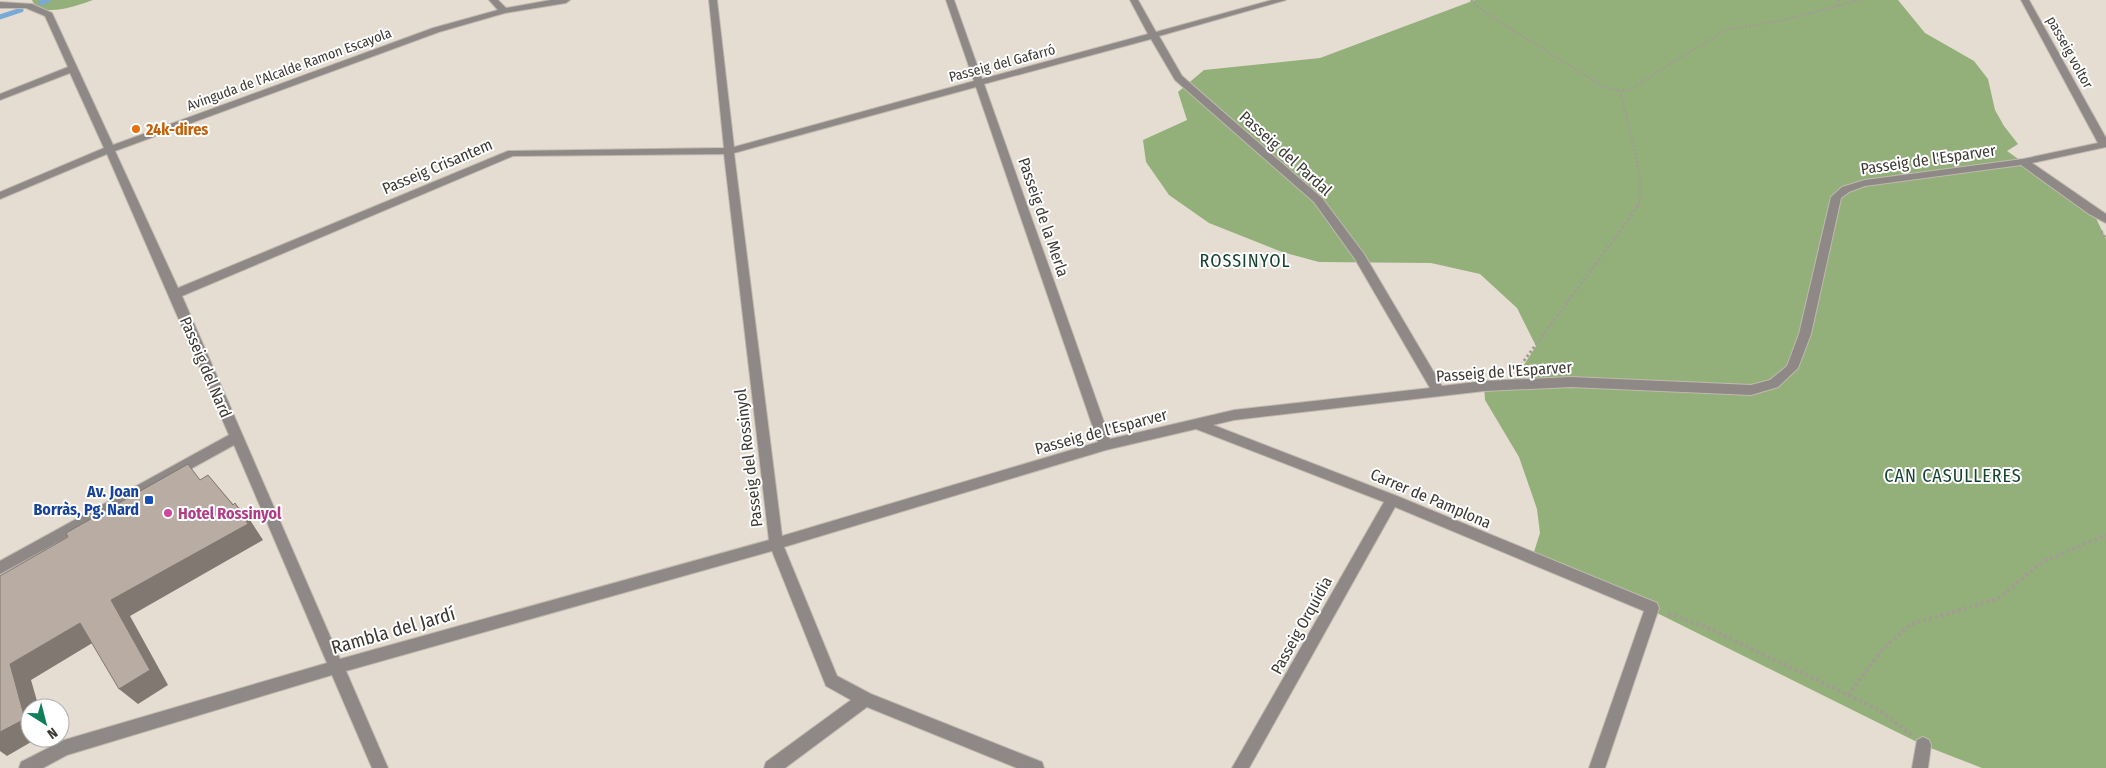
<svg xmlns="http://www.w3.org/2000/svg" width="2106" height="768" font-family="'Fira Sans Condensed',sans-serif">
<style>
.forest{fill:#93b07a}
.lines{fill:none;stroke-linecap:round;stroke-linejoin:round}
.stream{stroke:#79a9d4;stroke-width:5}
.minor-casing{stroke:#c0b9ae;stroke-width:2}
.path-far2{stroke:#a29c93;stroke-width:2.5;stroke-dasharray:2 2;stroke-linecap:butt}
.path-far1{stroke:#a29c93;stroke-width:3;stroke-dasharray:2.5 2.5;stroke-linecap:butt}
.path{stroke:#a29c93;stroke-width:4;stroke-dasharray:3 3;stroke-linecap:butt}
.minor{fill:#8e8886;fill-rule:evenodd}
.shaded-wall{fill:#817872}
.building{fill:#b8aca3;stroke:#817872}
.food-dot{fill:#e8710a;stroke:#fff;stroke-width:2}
.transit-dot{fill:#1a4fb4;stroke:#fff;stroke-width:2}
.hotel-dot{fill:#d1479c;stroke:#fff;stroke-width:2}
.labels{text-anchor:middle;stroke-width:4;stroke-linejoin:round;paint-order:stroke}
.far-street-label{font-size:14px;fill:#3c3934;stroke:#fff}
.food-label{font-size:16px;font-weight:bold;fill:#c56008;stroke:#fff;text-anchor:start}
.street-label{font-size:16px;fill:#3c3934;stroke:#fff}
.transit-label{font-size:16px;font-weight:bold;fill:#164399;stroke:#fff;text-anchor:end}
.hotel-label{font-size:16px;font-weight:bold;fill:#b23c85;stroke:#fff;text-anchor:start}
.neighbourhood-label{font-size:18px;letter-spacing:1px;fill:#154331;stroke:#fff}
.near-street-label{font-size:19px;fill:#3c3934;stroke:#fff}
</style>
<rect width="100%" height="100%" fill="#e5ddd1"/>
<g class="forest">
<path d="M 32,0 L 93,0 C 79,5 39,20 32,0 Z"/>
<polygon points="1475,0 1898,0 1925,33 1974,61 1988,79 1995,110 2004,126 2018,144 2007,151 2093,212 2106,239 2106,768 1982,768 1923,745 1534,552 1540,533 1537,509 1519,457 1485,400 1484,386 1512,384 1536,346 1517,308 1480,274 1431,263 1319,262 1282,252 1209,223 1169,195 1146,162 1143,140 1187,120 1178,92 1204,70 1320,58"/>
</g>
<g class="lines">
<g class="stream">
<polyline points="41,3 48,0"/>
<polyline points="0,17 21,10"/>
</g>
<defs>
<g id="minor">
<path d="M 489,0 L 498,0 L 506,8 L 551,0 L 570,0 L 566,3 L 505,13 L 439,32 L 115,151 L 178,288 L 508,151 L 724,148 L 709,0 L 717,0 L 734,147 L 974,81 L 946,0 L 954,0 L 982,79 L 1148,34 L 1130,0 L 1138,0 L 1156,32 L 1272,0 L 1286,0 L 1159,36 L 1182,76 L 1322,198 L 1364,254 L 1442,386 L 1484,381 L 1571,377 L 1751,385 L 1770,380 L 1787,366 L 1799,334 L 1831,197 L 1842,187 L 1865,180 L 2023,159 L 2098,143 L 2021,0 L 2029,0 L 2106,138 L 2106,147 L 2032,163 L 2106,214 L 2106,223 L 2089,214 L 2021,165 L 1865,186 L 1849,192 L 1841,198 L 1811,334 L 1798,368 L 1778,387 L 1751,395 L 1571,387 L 1484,391 L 1234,420 L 1213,425 L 1397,496 L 1657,603 L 1659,608 L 1605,768 L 1589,768 L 1644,611 L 1395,507 L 1249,768 L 1232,768 L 1384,502 L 1196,429 L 1106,450 L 784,547 L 837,676 L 871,694 L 1042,762 L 1044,768 L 1017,768 L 867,707 L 785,768 L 764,768 L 766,762 L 851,700 L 826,686 L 772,551 L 346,671 L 388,768 L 372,768 L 332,675 L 67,755 L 43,768 L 19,768 L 21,762 L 64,740 L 327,663 L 234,445 L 0,574 L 0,561 L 229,435 L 107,154 L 0,199 L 0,192 L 104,148 L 70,73 L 0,100 L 0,94 L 68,67 L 45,16 L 26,8 L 0,8 L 0,2 L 32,4 L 52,13 L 113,145 L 433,28 L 498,10 ZM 1151,39 L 1175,80 L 1314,202 L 1355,259 L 1430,388 L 1234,410 L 1110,439 L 984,84 ZM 976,87 L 1098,442 L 782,536 L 734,153 ZM 724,154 L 769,540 L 340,659 L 182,296 L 513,156 Z"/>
<polygon points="1923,737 1929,740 1931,745 1928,768 1912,768 1917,740"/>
</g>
</defs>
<use href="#minor" class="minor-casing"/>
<g class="path-far2">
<polyline points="1471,0 1483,11 1602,86 1620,91"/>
<polyline points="1838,6 1839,0"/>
<path d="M 1638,206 C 1648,189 1625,113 1620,91 L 1630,89 L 1725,30 L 1784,20 L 1860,0"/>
</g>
<g class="path-far1">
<polyline points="2101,231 2106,239"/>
<polyline points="1518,369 1639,205"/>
</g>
<g class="path">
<polyline points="1668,614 1706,627 1879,710 1912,735"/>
<polyline points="1848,695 1882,650 1911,624 1998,599 2042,562 2106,535"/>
</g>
<use href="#minor" class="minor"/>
</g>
<g class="shaded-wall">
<polygon points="208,475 244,517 235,503 250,520 263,540 130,616 168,685 138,704 119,689 111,600 233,505"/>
<polygon points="80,623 99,639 31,680 39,708 30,708 30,738 38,738 7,756 0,751 0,732 10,664"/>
</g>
<polygon class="building" points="188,464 200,480 208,475 233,505 235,503 248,524 111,600 150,670 119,689 80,623 10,664 25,719 0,732 0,576 68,537 66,533"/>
<circle class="food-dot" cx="136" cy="129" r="5"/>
<rect class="transit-dot" x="144" y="495" width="10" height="10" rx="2.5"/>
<circle class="hotel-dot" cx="168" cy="513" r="5"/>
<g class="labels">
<g class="far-street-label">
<text transform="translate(2070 52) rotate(61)" y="5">passeig voltor</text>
<text transform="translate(1002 63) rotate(-15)" y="5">Passeig del Gafarró</text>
<text transform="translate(289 69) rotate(-20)" y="5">Avinguda de l'Alcalde Ramon Escayola</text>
</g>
<g class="food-label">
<text x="146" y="135">24k-dires</text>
</g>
<g class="street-label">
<text transform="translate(1286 153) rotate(42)" y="6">Passeig del Pardal</text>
<text transform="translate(1928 159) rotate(-8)" y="6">Passeig de l'Esparver</text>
<text transform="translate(437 166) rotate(-23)" y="6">Passeig Crisantem</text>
<text transform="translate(1044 217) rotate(71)" y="6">Passeig de la Merla</text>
<text transform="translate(206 367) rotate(67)" y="6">Passeig del Nard</text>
<text transform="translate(1504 371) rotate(-4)" y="6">Passeig de l'Esparver</text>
<text transform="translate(1101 431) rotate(-15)" y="6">Passeig de l'Esparver</text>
<text transform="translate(748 458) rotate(-97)" y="6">Passeig del Rossinyol</text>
<text transform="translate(1431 498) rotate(23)" y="6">Carrer de Pamplona</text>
<text transform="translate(1301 625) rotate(-61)" y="6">Passeig Orquídia</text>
</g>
<g class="transit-label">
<text x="139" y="497">Av. Joan<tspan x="139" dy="18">Borràs, Pg. Nard</tspan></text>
</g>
<g class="hotel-label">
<text x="178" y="519">Hotel Rossinyol</text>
</g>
<g class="neighbourhood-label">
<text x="1245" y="267">ROSSINYOL</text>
<text x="1953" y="482">CAN CASULLERES</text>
</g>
<g class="near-street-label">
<text transform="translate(393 630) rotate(-16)" y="7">Rambla del Jardí</text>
</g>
</g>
<g transform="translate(45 723) rotate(144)"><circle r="24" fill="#ffffff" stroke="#b1b0ae"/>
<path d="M0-4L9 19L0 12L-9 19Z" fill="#107e59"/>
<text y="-8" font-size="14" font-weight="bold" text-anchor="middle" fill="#3c3934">N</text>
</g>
</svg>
